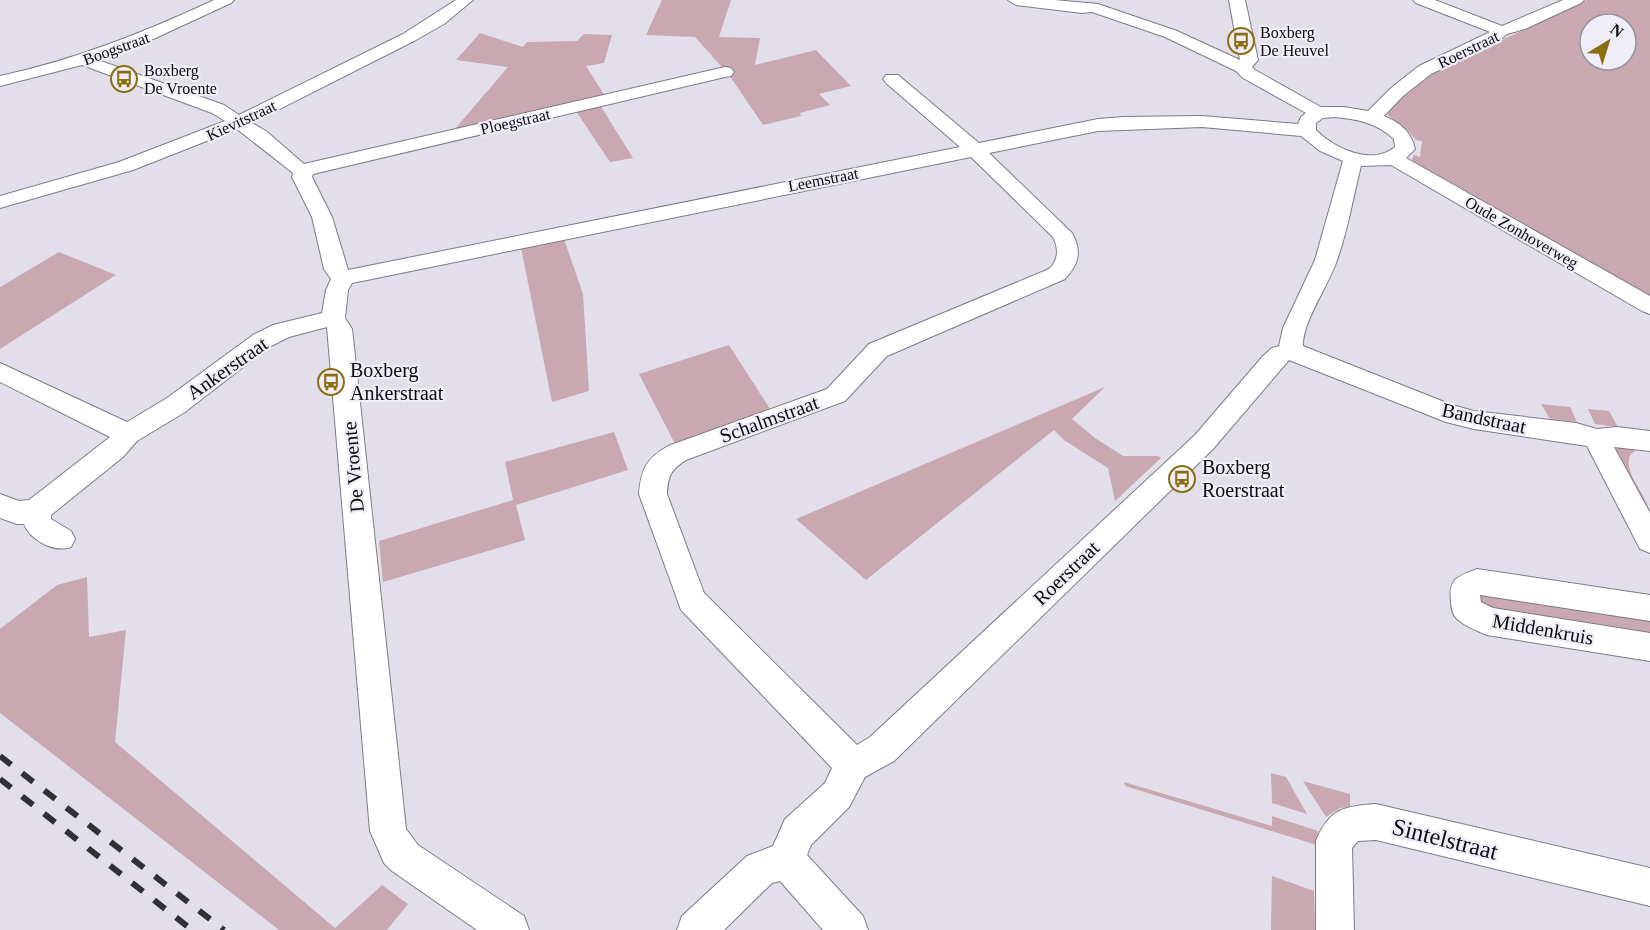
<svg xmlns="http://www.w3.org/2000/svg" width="1650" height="930" font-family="'Times New Roman',serif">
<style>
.green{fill:#c9a8b2;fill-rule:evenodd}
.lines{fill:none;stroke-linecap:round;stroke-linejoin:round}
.minor-casing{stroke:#7e7c85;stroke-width:2}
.minor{fill:#fff;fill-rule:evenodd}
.rail{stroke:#313034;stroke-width:6;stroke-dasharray:14 14;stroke-linecap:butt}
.labels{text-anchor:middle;stroke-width:4.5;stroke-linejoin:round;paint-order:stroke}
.far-poi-label{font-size:16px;fill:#0c0b0e;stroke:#efedf7;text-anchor:start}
.far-street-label{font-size:16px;fill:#0c0b0e;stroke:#efedf7}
.street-label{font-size:20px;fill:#0c0b0e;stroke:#efedf7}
.poi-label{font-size:20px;fill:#0c0b0e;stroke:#efedf7;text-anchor:start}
.near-street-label{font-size:24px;fill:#0c0b0e;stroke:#efedf7}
</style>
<rect width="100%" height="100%" fill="#e2dfea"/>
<g class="green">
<polygon points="662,0 731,0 719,37 760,38 755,65 816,50 851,86 819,94 830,105 800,113 801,116 763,125 729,75 695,37 646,35"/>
<path d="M 1587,0 L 1650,0 L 1650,298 L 1416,165 L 1412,159 L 1414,155 L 1420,157 L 1422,141 L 1416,140 L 1409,132 L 1388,115 C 1394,83 1507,38 1538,24 C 1554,17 1570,7 1587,0 ZM 1590,24 L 1626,24 L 1626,60 L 1590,60 Z"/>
<polygon points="480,33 523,47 527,42 577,41 584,34 612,35 604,63 586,66 605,96 454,130 508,67 456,60"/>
<polygon points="600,105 633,158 610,162 576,111"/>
<polygon points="564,239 583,294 589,391 552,402 521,248"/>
<polygon points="59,252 116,275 0,349 0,287"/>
<polygon points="729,345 770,409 675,444 639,374"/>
<polygon points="1105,387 1072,419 1095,438 1123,456 1158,456 1161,458 1115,501 1108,468 1064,440 1054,430 866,580 796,519"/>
<polygon points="1541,404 1570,407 1577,422 1550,419"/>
<polygon points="1588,409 1609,411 1618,427 1595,424"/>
<polygon points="614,432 628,470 516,505 525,540 383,582 379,541 513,500 505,462"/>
<path d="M 1630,444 L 1635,451 L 1630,455 C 1623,476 1650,496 1650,517 L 1613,450 L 1615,446 Z"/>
<polygon points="87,577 89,637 126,630 115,742 335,928 382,885 408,904 387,930 279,930 0,713 0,629 57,585"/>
<polygon points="1475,594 1650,615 1650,640 1486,612"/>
<polygon points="1271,773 1286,777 1307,814 1272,803"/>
<polygon points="1303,781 1350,794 1350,807 1340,808 1326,817"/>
<polygon points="1124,782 1272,826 1272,816 1318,831 1317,845 1125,786"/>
<polygon points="1272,876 1314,891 1315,930 1271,930"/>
</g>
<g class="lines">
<defs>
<g id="minor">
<path d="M 214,0 L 234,0 L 231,3 L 149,41 L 98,60 L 224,105 L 239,115 L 403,34 L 456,0 L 473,0 L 444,24 L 414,41 L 252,123 L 266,131 L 304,164 L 725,67 L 731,68 L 734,72 L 731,76 L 725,77 L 313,174 L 312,177 L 332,217 L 348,270 L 960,147 L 886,83 L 883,79 L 886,75 L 898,75 L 979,143 L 1098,119 L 1124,117 L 1202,116 L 1298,124 L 1301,117 L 1306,113 L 1243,78 L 1236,71 L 1165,37 L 1092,12 L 1082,13 L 1016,5 L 1008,0 L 1054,0 L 1098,4 L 1177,31 L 1240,60 L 1229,0 L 1245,0 L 1258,60 L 1252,67 L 1255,70 L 1321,107 L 1344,107 L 1368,111 L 1391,88 L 1419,66 L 1490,32 L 1416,3 L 1413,0 L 1435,0 L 1502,26 L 1563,0 L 1584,0 L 1581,3 L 1525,29 L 1507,34 L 1496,43 L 1431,74 L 1403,96 L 1384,116 C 1400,123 1411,131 1415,149 L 1406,158 L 1650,296 L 1650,314 L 1642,311 L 1391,165 L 1361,166 C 1353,197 1348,230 1337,260 C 1329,285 1302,322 1303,346 L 1452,405 L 1474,411 L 1576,423 L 1597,429 L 1617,427 L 1650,431 L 1650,451 L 1614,447 L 1650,513 L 1650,553 L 1640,549 L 1587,446 L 1474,429 L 1446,422 L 1289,360 L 1213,449 L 894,761 L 865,777 L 849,807 L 811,845 L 807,855 L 863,916 L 868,930 L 823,930 L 780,881 L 772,883 L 724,930 L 677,930 L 682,916 L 747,856 L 773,846 L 785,819 L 825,783 L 832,768 L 681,610 L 639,494 C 641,469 646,459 668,446 L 827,389 L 869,344 L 1049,269 C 1059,260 1059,247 1052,236 L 971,157 L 352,283 L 348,290 L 345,318 L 352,329 L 354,347 L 406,829 L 418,845 L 524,916 L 529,930 L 477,930 L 392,871 L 384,863 L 370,831 L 327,327 L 289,337 L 269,347 L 185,412 L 137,441 L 123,457 L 51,515 L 51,519 L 71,531 L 75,539 L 71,547 C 54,553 30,540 24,524 L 17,524 L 0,518 L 0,494 L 19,501 L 29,500 L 110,437 L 0,382 L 0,363 L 127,422 L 167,398 L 253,335 L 273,325 L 322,313 L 326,290 L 331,279 L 324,269 L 312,217 L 292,177 L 293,173 L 237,129 L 133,170 L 0,208 L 0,196 L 119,162 L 225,121 L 212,113 L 82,65 L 0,86 L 0,76 C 75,60 145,32 214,0 ZM 1334,117 C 1357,119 1377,123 1394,139 L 1395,147 C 1372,166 1335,149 1316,130 L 1316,123 L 1323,118 ZM 1202,127 L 1301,136 L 1320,151 L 1343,161 L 1315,260 L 1283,328 L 1279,346 L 1272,348 L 1263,356 L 1195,435 L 870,737 L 857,745 L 704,593 L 667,494 C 668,475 671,470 686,460 L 845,401 L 887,356 L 1065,279 C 1079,264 1082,251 1072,233 L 989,153 L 1098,131 Z"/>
<path d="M 1477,569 L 1650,595 L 1650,621 L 1480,595 L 1481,602 L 1493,608 L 1650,633 L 1650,661 L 1487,635 C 1477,631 1465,626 1457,619 C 1453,615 1451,607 1451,601 C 1448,579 1458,576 1477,569 Z"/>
<path d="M 1376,804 L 1650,868 L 1650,906 L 1376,840 L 1358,841 L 1352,848 L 1354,930 L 1316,930 L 1316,841 C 1329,809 1344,806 1376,804 Z"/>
</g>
</defs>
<use href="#minor" class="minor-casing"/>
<use href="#minor" class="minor"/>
<g class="rail">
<polyline points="0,756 224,930"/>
<polyline points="0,779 192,930"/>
</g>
</g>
<defs>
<symbol id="bus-ring" viewBox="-11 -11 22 22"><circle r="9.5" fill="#efedf7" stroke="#8b6e0f" stroke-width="1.5"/><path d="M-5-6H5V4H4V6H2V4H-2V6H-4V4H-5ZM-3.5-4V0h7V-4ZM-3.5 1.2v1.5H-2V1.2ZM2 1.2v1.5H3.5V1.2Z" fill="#8b6e0f"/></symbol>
</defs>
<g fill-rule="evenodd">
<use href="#bus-ring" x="1226" y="26" width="30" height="30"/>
<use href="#bus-ring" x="109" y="64" width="30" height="30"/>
<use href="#bus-ring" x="316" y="367" width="30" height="30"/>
<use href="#bus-ring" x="1167" y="464" width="30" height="30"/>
</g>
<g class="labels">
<g class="far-poi-label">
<text x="1260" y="38">Boxberg<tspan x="1260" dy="18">De Heuvel</tspan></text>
<text x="144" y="76">Boxberg<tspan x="144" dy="18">De Vroente</tspan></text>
</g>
<g class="far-street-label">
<text transform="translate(116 48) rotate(-20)" y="6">Boogstraat</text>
<text transform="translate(1468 49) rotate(-26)" y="6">Roerstraat</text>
<text transform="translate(241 120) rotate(-25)" y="6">Kievitstraat</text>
<text transform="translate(515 121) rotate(-13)" y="6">Ploegstraat</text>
<text transform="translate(823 179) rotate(-11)" y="6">Leemstraat</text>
<text transform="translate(1522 232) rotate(30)" y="6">Oude Zonhoverweg</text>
</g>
<g class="street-label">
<text transform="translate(227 368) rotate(-35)" y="7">Ankerstraat</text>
<text transform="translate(1484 418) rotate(12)" y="7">Bandstraat</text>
<text transform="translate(769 419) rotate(-20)" y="7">Schalmstraat</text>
<text transform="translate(353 467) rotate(-95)" y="7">De Vroente</text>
<text transform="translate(1066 573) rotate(-44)" y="7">Roerstraat</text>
<text transform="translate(1543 629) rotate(10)" y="7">Middenkruis</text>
</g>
<g class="poi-label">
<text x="350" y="377">Boxberg<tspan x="350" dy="23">Ankerstraat</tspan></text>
<text x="1202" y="474">Boxberg<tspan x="1202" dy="23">Roerstraat</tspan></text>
</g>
<g class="near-street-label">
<text transform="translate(1445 839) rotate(14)" y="8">Sintelstraat</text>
</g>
</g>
<g transform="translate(1608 42) rotate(38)"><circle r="28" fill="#efedf7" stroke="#94939a" stroke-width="1.5"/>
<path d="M0-4.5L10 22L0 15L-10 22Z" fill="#8b6e0f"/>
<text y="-9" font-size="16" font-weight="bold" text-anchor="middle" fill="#0c0b0e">N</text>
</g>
</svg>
